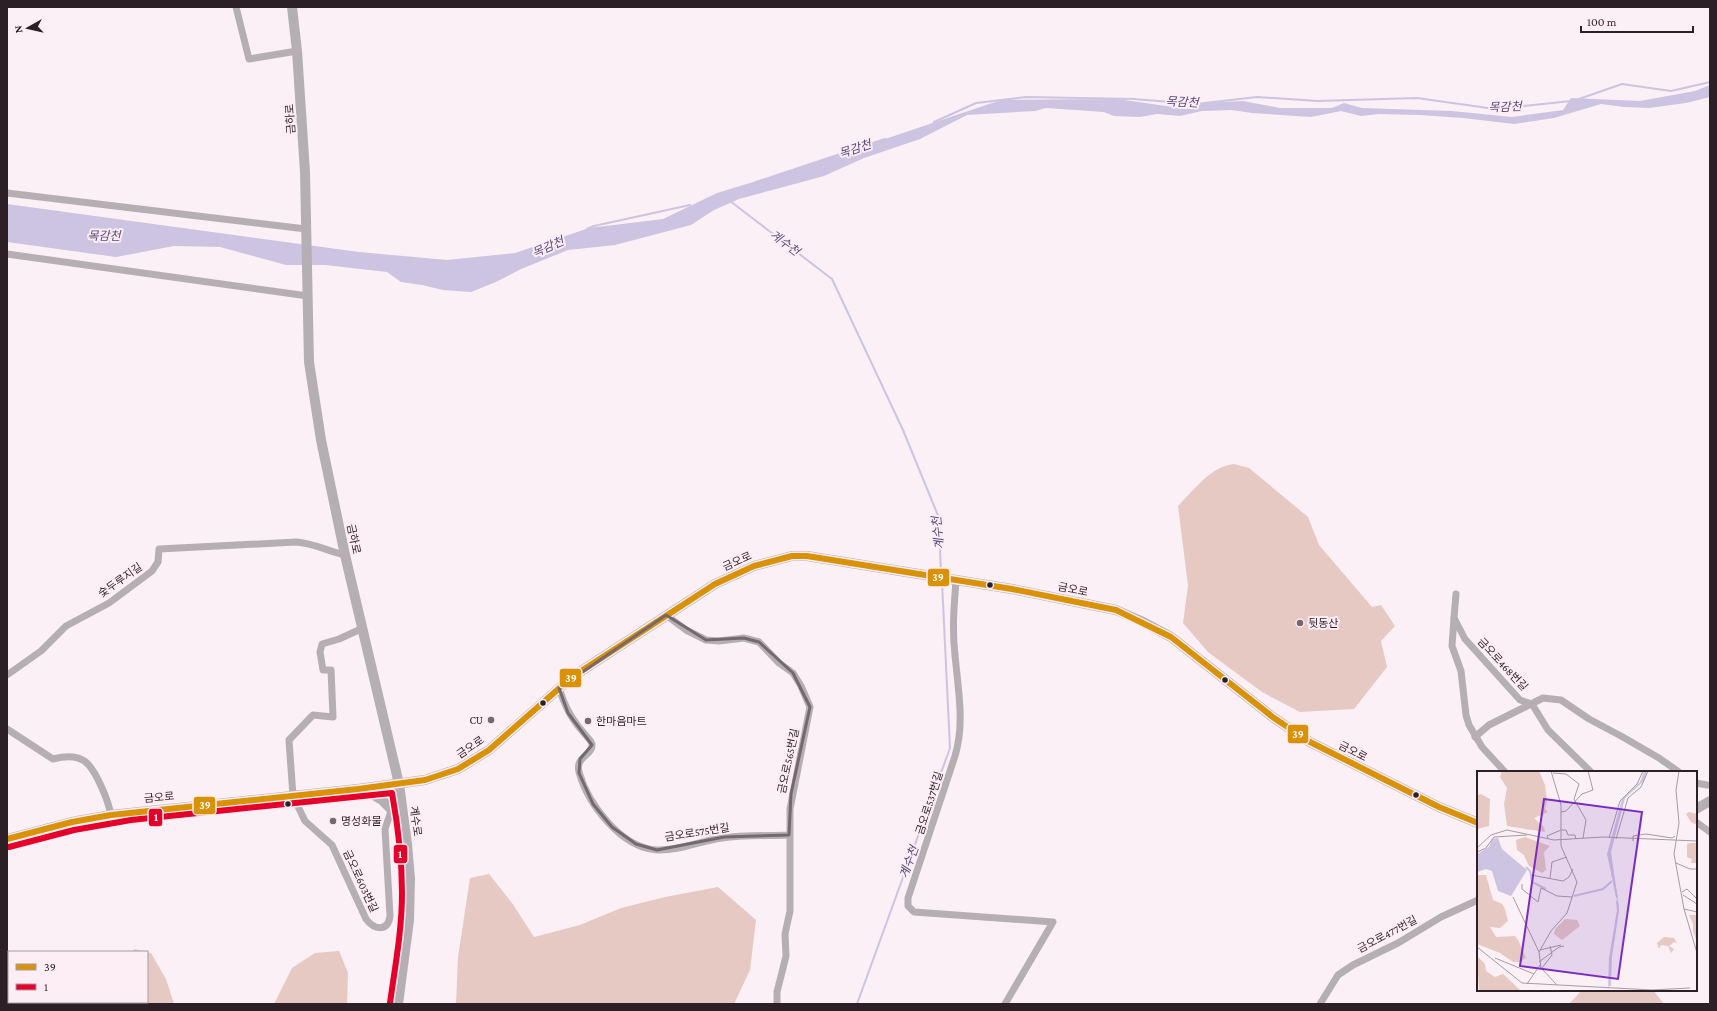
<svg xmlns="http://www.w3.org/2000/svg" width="1717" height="1011" font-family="'Crimson Pro','Noto Sans KR',serif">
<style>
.forest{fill:#e6c9c2}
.water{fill:#ccc4e1}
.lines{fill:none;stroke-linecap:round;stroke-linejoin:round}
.stream{stroke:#ccc4e1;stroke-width:2}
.minor{stroke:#b5afb4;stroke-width:7}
.secondary{stroke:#b5afb4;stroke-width:10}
.bus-1-casing{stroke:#fdedf4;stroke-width:9}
.bus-2-casing{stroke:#fdedf4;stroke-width:9}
.bus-1{stroke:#d99206;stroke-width:6}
.bus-2{stroke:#e4002b;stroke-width:6}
.marked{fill:none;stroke:#75686e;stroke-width:3;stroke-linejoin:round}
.bus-dot{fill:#2d1f26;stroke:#fdedf4;stroke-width:1.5}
.poi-dot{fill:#75686e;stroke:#fdedf4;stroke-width:1.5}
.labels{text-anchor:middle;stroke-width:4;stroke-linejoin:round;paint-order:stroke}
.street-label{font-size:11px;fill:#2d1f26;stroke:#fdedf4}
.poi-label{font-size:11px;fill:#2d1f26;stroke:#fdedf4;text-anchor:start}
.water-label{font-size:12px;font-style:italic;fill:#54487d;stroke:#fdedf4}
.inset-river{fill:none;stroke:#ccc4e1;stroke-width:2}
.inset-road{fill:none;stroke:#a89ca2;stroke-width:1}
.view{fill:#7b2cbf;fill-opacity:0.15;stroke:#7b2cbf;stroke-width:2}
.inset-edge{fill:none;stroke:#2d1f26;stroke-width:2}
.line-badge{stroke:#fdedf4;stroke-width:1.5}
.badge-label{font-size:11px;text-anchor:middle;font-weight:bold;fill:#fff}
</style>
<rect width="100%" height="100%" fill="#faf0f5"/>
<g class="forest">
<path d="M 1234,464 L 1249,468 L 1308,517 L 1319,545 L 1372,607 L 1381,605 L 1395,626 L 1381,641 L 1387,667 L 1354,709 L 1300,712 L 1262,692 L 1208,652 L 1183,623 L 1188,586 L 1178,506 C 1194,490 1211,466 1234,464 Z"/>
<polygon points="489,874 512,903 534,937 580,925 621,908 665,897 718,887 756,920 750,970 734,1004 456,1004 458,957 470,878"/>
<polygon points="135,949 151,953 166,979 174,1004 7,1004 7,975 9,975 9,1002 147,1002 147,952 131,952"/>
<polygon points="339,951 348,973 347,1004 274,1004 292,968 315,953"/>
<polygon points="1582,990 1653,990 1664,1004 1569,1004"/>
</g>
<polygon class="water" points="1710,85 1710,97 1686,103 1649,108 1624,107 1601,104 1554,118 1514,124 1463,118 1420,115 1379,114 1361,116 1341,111 1311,117 1252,113 1231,110 1202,111 1180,116 1157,114 1140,117 1114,116 1104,112 1046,108 1035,111 967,115 920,139 864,158 824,176 739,199 714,210 691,225 615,245 568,250 521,269 496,282 471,292 443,290 422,285 401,282 387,272 325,265 286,265 220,247 174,246 116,257 7,242 7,204 359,252 447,260 515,253 589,228 663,219 717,193 790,171 1001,100 1117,99 1187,109 1204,103 1243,101 1280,108 1332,108 1344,103 1362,108 1452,111 1512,117 1563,110 1571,98 1640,101 1695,91"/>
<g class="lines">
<g class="stream">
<polyline points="1579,99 1622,84 1671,91 1710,82"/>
<polyline points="934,122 976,103 1026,97 1133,99 1196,104 1257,97 1317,101 1417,98 1495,109 1571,101"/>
<polyline points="756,182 885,139"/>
<polyline points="730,201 832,279 903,430 939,518 941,575"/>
<polyline points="587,229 594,226 690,205"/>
<polyline points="857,1004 950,748 942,582"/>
</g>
<g class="minor">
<polyline points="236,7 249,59 297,51"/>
<polyline points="7,193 306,229"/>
<polyline points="7,254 308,296"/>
<path d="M 956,581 C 954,606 952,630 955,655 C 958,689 965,723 955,756 L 908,898 L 908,906 L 914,912 L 1053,922 L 1005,1004"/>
<polyline points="1456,594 1454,618 1465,639 1520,700 1532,704 1548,730 1591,772"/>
<polyline points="666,615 686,630 706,640 719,641 744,638 759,642 779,663 793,673 801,686 810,707 790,809 790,911 785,934 786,956 777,992 777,1004"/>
<polyline points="1454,618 1452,646 1461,671 1466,715 1469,725 1482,747 1505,772"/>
<path d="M 363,628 L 339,639 L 322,644 L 320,652 L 323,670 L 331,670 L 333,717 L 313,715 L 289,740 L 293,796 L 305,821 L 332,845 L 366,919 C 374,930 388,932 390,916 L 385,829 L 392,808"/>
<path d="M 7,675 L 41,651 L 66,626 L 109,603 L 152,571 L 158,562 L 159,549 L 296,542 C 313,543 328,551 345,555"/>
<path d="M 559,688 C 565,706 570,717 583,732 C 586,736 591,740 592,744 C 593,756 575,756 579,772 C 588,804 621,848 657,850 C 679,851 700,841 722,838 C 744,835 767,836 789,835"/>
<path d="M 7,729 L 53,759 C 83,751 91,763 102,788 C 106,797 109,805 111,815"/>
<polyline points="1475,737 1489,725 1543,698 1561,700 1589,719 1621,736 1659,758 1679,772"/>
<polyline points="1696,783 1707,785"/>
<polyline points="1696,822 1710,832"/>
<polyline points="1320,1004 1338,975 1353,965 1398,943 1441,917 1478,900"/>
</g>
<g class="secondary">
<polyline points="292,7 297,51 305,172 309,362 321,440 345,555 399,784 407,844 410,879 409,920 398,1004"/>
<polyline points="363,789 382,800 404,822"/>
<polyline points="1696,809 1710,801"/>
<polyline points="7,839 72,822 111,815 358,789 425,780 458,769 489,750 572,677 715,584 754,566 792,556 807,556 1012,589 1116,610 1141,621 1171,637 1274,718 1310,742 1439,807 1478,823"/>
</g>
<defs>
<polyline id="bus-1" points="7,839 72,822 111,815 358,789 425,780 458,769 489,750 572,677 715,584 754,566 792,556 807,556 1012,589 1116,610 1171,637 1274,718 1310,742 1439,807 1478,823"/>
<path id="bus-2" d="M 9,847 L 74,830 L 131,820 L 392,793 C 398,826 402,859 402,893 C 402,930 395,967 390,1003"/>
</defs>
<use href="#bus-1" class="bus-1-casing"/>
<use href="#bus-2" class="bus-2-casing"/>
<use href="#bus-1" class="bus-1"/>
<use href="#bus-2" class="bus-2"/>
</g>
<path class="marked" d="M 666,615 L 706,640 L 744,638 L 759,642 L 793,673 L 810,707 L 791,794 L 789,835 L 724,837 L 657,850 L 636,844 L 612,827 L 593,804 L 579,773 L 580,759 L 592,745 L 568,713 L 559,688 Z"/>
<g class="bus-dot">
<circle cx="990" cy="585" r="3.5"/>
<circle cx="1225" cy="680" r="3.5"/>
<circle cx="543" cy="703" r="3.5"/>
<circle cx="1416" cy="795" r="3.5"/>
<circle cx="288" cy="804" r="3.5"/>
</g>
<g class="poi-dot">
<circle cx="1300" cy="623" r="4"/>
<circle cx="491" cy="720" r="4"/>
<circle cx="588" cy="721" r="4"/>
<circle cx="333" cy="821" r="4"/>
</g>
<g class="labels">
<g class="street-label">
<text transform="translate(290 119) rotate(-94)" y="4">금하로</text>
<text transform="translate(354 539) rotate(78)" y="4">금하로</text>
<text transform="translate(737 561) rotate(-24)" y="4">금오로</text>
<text transform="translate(120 580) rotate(-35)" y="4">숯두루지길</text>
<text transform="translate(1073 589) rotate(11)" y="4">금오로</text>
<text transform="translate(1503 664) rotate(47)" y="4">금오로468번길</text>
<text transform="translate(470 747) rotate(-34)" y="4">금오로</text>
<text transform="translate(1353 751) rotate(27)" y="4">금오로</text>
<text transform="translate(788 761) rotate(-78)" y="4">금오로565번길</text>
<text transform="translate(159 797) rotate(-5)" y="4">금오로</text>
<text transform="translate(929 803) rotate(-72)" y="4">금오로537번길</text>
<text transform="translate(416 821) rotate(82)" y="4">계수로</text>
<text transform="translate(697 832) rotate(-9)" y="4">금오로575번길</text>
<text transform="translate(361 881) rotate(65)" y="4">금오로603번길</text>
<text transform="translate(1387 934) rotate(-28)" y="4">금오로477번길</text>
</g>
<g class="poi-label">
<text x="1308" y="627">뒷동산</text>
<text x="483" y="724" text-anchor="end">CU</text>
<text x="596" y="725">한마음마트</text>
<text x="341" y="825">명성화물</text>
</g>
<g class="water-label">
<text transform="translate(1182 102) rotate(3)" y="4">목감천</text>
<text transform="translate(1505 107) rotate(-2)" y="4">목감천</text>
<text transform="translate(855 149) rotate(-18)" y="4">목감천</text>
<text x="104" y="240">목감천</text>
<text transform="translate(785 243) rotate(37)" y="4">계수천</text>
<text transform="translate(548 247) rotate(-24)" y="4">목감천</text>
<text transform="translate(938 533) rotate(-96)" y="4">계수천</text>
<text transform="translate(909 862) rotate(-70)" y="4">계수천</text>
</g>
</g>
<g transform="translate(1477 771)">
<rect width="220" height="220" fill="#faf0f5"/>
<path d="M 25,0 L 62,0 L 68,14 L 70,30 L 68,38 L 71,41 L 57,47 L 67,56 L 68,61 L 30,55 L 27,33 L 30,17 L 23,6 ZM 4,23 L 13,28 L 12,55 L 0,58 L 0,24 ZM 212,41 L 220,43 L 220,54 L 214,51 L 209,43 ZM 48,66 L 73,75 L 67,81 L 69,99 L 65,102 L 52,95 L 47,84 L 40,79 L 39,69 ZM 213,72 L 220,72 L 219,92 L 214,92 L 215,88 L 210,86 L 210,73 ZM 0,104 L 9,104 L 16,129 L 25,133 L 28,138 L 31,150 L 23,157 L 13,156 L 19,166 L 38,165 L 41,169 L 49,187 L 42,191 L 36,191 L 23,182 L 0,173 ZM 212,144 L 220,144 L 220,172 L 216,160 L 216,153 ZM 88,148 L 100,149 L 103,155 L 85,169 L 77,163 L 78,158 ZM 187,166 L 197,167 L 200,172 L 197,171 L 192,175 L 197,178 L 194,182 L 191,175 L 184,174 L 182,178 L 180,172 ZM 0,182 L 1,186 L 8,193 L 9,200 L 18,206 L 26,203 L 44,220 L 2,220 Z" fill="#e6c9c2"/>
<path d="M 167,0 L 170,0 L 167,10 L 148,27 L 134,81 L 142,137 L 137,171 L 133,187 L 133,207 L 131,220 L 132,187 L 141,134 L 130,83 L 145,28 L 163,11 ZM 21,67 L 25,78 L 50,99 L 34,125 L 21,120 L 15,100 L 9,98 L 0,101 L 0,83 L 12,76 L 15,68 Z" fill="#ccc4e1"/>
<path class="inset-river" d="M 134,94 L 136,107M 49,96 L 53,100 L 55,111 L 69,118M 137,112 L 140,126M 97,125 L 126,118 L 135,110M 133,215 L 134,185 L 141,140 L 140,130"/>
<path class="inset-road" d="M 74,0 L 84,34 L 84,75 L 100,111 L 90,142 L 74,160 L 62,181 L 64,197 L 80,214M 202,0 L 199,19 L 202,52 L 197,83 L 207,138 L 220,182M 76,2 L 89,3 L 102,13 L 97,28 L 109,49 L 106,67M 84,41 L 89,40 L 105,23 L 116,19 L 111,0M 71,67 L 70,65 L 84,59 L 89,59 L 91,64 L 98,64 L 99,68M 132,67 L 143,30 L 160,13 L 166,0M 139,68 L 151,27 L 164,16 L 171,0M 156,70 L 156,65 L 169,63 L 195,67 L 198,65M 0,77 L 14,64 L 30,59 L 77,69 L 126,66 L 220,70M 0,81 L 9,77 L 17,66 L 50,64M 199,92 L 213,98 L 220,98M 54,104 L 86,110 L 92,106 L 96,98M 73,107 L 75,91 L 90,86M 45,113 L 45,118 L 61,131 L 64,117 L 80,125 L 95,126M 205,121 L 210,118 L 220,128M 206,124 L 220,133M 36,126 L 62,181M 207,138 L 220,141M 0,176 L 45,212 L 175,219 L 213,217M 63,179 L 84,174M 18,187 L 57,203M 62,191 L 82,176 L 87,175M 65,197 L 75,184 L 73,175M 50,213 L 63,194"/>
<path class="view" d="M 67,28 L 165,41 L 141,208 L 43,195 Z"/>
<rect width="220" height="220" class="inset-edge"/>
</g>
<g class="line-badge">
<rect x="927" y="568" width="23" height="19" rx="4" fill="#d99206"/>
<rect x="559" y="668" width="23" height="20" rx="4" fill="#d99206"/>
<rect x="1287" y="724" width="22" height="20" rx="4" fill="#d99206"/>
<rect x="193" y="796" width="23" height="19" rx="4" fill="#d99206"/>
<rect x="148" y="808" width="15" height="19" rx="4" fill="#e4002b"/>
<rect x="393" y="844" width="15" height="20" rx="4" fill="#e4002b"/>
</g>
<g class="badge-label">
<text x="938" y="581">39</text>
<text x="571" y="682">39</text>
<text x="1298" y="738">39</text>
<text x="205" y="809">39</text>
<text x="156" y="821">1</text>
<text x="400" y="858">1</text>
</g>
<rect width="1717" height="1011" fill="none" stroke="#2d1f26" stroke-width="16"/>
<rect x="8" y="951" width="140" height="52" fill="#fdedf4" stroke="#aa9ba2"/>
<rect x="16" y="964" width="20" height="6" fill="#d99206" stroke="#aa9ba2"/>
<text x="44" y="971" font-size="12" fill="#2d1f26">39</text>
<rect x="16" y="984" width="20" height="6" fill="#e4002b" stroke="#aa9ba2"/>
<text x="44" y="991" font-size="12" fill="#2d1f26">1</text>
<g transform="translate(28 28) rotate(262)" stroke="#fdedf4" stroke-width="3" paint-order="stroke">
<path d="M0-3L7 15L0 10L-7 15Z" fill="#2d1f26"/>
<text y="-6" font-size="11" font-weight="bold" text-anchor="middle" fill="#2d1f26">N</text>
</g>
<path d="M1581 26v6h112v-6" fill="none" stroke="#2d1f26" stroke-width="2"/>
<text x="1587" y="26" font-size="12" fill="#2d1f26" stroke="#fdedf4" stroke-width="3" paint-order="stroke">100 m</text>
</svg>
